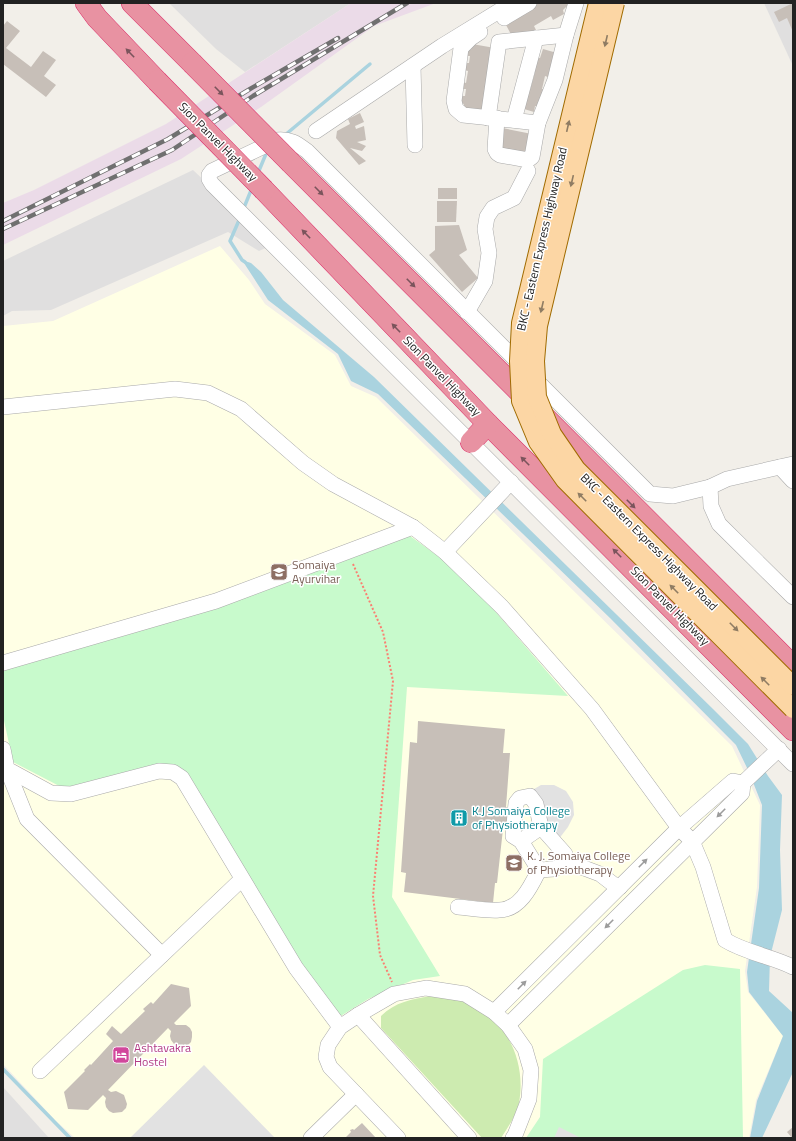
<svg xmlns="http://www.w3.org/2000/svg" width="796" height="1141" font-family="'Titillium Web',sans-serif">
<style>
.residential{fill:#e0dfdf}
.industrial{fill:#ebdbe8}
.education{fill:#ffffe5}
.grass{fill:#cdebb0}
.park{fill:#c8facc}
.parking{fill:#e2e2e2}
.water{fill:#aad3df}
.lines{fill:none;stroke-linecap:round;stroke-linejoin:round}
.stream{stroke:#aad3df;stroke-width:3.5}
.building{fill:#c7bfb8}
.minor-casing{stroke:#a9a9a9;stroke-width:16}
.highway-casing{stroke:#dc2a67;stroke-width:22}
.path{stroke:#fa8072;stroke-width:2;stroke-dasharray:2 2;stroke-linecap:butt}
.minor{stroke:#fff;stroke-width:15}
.highway{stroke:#e892a2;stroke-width:21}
.rail-casing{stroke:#707070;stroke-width:4.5}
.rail{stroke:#fff;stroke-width:3;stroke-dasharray:9;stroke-linecap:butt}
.major-bridge-casing{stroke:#a06b00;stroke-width:20;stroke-linecap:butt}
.highway-bridge-casing{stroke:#dc2a67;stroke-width:22;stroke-linecap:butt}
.major-bridge{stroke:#fcd6a4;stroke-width:18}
.highway-bridge{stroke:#e892a2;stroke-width:21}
.oneway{fill:#8f7c63}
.oneway2{fill:#7b545c}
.oneway3{fill:#9c9c9c}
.labels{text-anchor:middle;stroke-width:3;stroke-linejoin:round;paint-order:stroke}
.street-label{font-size:12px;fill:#222;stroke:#fff}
.education-label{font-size:12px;fill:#785e54;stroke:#fff;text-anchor:start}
.culture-label{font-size:12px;fill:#0d838f;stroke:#fff;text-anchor:start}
.hotel-label{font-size:12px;fill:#b23c85;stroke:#fff;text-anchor:start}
</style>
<rect width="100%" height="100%" fill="#f2efe9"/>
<g class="residential">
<polygon points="169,3 351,3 245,72 216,49"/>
<polygon points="764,3 793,3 793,66"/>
<polygon points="193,170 272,245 259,251 228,232 51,310 12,311 3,316 3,261"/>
<polygon points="3,1087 49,1138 3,1138"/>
</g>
<polygon class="industrial" points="351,3 436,3 374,26 261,107 181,159 3,245 3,203 34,190 166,124"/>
<polygon class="education" points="220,246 249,280 265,304 335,355 351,386 376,397 732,746 760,805 757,887 745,971 748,992 783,1036 756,1100 749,1138 75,1138 55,1120 3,1064 3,326 53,321"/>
<path class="grass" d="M 431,996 C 446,997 462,999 475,1006 C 510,1025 526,1065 519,1103 C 516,1116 508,1127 501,1138 L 482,1138 L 381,1028 L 381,1016 C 395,1002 412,999 431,996 Z"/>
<g class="park">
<polygon points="410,536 463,574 568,696 407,687 392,897 440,976 413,980 368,999 339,1017 309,985 177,767 67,790 13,762 3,716 3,667 215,607"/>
<polygon points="705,965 740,969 743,1138 526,1138 540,1117 543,1059 683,970"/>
</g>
<g class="parking">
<polygon points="541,785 554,785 566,791 573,802 574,815 568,827 558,840 544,826 529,792"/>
<polygon points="204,1065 275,1138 130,1138"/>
<polygon points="559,1127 581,1138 554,1138"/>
</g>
<polygon class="water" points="242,260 251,263 261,272 283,300 374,377 713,709 748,744 768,776 782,795 780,850 782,910 770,957 769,991 793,1013 793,1072 762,1138 750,1138 757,1101 783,1036 749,992 747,972 759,888 762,805 749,772 736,745 610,618 378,394 351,381 338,354 268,300"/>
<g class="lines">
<g class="stream">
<polyline points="285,135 370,64"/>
<polyline points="258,173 268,149"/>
<polyline points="243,210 252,188"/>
<polyline points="240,218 230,241 242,260 245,262"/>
<polyline points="3,1069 70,1138"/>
</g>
</g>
<g class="building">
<polygon points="538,3 567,3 568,5 563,10 564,14 553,20 551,16 534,26 536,30 526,36 524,32 513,38 505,23"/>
<polygon points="793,3 793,32 787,18 779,22 774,12"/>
<polygon points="7,21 20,31 6,48 31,67 43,51 56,60 44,76 56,85 46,97 3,64 3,26"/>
<polygon points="472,44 495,48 485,114 463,111 464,104 459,103 460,96 465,96 466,89 461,89 462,82 466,83 468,71 464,70 465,63 469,63 470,56 466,56 467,49 471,50"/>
<polygon points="543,49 557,53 551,78 545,76 542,89 546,90 541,107 535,106 534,112 524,109 525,88 530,90 535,72 532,71 536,57 540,58"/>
<polygon points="360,113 364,122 355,126 356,129 364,126 366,140 357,142 366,146 362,151 350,148 366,161 359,165 336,138 337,131 350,124 348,119"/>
<polygon points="502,128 532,134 528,157 498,151"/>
<rect x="438" y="188" width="19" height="11"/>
<polygon points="437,201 457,201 456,222 437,222"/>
<polygon points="459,225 467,250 459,255 478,278 462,292 429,255 435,250 435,226"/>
<polygon points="418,721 505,729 503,753 510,753 506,807 515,807 512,830 503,829 497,883 495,883 493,903 404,892 406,873 401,872 410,742 417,743"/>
<polygon points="171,984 189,988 191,1006 174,1023 176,1025 186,1025 190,1028 192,1032 192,1037 191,1042 188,1045 183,1047 178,1046 174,1044 171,1040 170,1036 171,1031 168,1028 108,1090 111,1092 116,1091 124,1095 127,1104 126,1108 122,1112 113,1113 109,1111 106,1107 105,1102 106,1098 103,1095 88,1110 68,1109 64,1092 85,1071 84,1070 90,1064 91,1065 113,1041 106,1034 112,1026 121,1034 145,1011 143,1009 151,1002 153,1004"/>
<polygon points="362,1123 376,1138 345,1138 351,1132 350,1130 353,1129 354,1130"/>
<polygon points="793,1127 793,1137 792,1138 787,1132"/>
</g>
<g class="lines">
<defs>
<g id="minor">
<polyline points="504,18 529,3"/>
<polyline points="480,32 471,38 461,48 454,101 456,109 463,115 538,123"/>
<polyline points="413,66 415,145"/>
<polyline points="488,118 499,42 566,35"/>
<polyline points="497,118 495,149 497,153 500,155 528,160 532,157 538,123 555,80 566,35 576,3"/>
<polyline points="514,120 536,38"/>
<polyline points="316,131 442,46 512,3"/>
<polyline points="467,312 485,281 489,253 485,229 487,217 493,208 514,198 528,171"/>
<path d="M 3,407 L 175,389 L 208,393 L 241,409 L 303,463 L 333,484 L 413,527 L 445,552 L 502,607 L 592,709 L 679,828 L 692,841 L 703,867 L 725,940 C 746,953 771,956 793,967"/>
<path d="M 793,464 L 727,479 L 710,487 L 673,496 L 650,494 L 307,151 C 296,143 291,139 277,140 L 212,171 L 209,175 L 209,179 L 212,184 L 793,764"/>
<polyline points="780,467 793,481"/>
<polyline points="710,487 711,506 719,524 793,597"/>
<polyline points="445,552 511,482"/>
<polyline points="3,663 216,601 413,527"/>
<polyline points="3,749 7,769 51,793 71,794 159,771 173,772 182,778 296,968 340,1027"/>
<polyline points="7,769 27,819 162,955"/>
<polyline points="541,827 536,804 530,796 520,798 516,803 513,836 521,841 539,870 554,869 567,863 584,868 600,874 613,884 620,887"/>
<polyline points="521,841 541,827 565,854 567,863"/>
<path d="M 458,907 C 472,908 486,911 499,910 C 520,910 531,886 539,870"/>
<polyline points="494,1012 679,828 733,781 743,783"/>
<polyline points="358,1015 469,1138"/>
<polyline points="508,1025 742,793 743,783 779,749"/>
<polyline points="40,1071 242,879"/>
<polyline points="311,1138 356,1094"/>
<polyline points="398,1138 330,1067 326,1057 328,1045 340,1027 358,1015 394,994 426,988 465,994 494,1012 508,1025 525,1049 531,1070 529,1099 515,1135 513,1138"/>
</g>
<g id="highway">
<polyline points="86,3 97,18 157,81"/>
<polyline points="132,3 192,63"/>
<polyline points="291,163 793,666"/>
<polyline points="264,190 488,424 793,730"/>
<polyline points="471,442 488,424"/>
</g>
</defs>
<use href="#minor" class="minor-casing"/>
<use href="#highway" class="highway-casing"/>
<polyline class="path" points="353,564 383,632 393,681 373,896 380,955 392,982"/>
<use href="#minor" class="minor"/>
<use href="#highway" class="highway"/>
<defs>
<g id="rail">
<polyline points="3,221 168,139 250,89 338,38"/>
<polyline points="3,229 172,150 253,96 407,3"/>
</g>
</defs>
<use href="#rail" class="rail-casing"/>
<use href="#rail" class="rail"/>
<defs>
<g id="major-bridge">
<polyline points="598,3 521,323 519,361 521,401 538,442 565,480 793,709"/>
<polyline points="615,3 538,326 535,361 537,397 552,434 576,469 793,686"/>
</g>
<g id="highway-bridge">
<polyline points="192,63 291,163"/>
<polyline points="157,81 264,190"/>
</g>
</defs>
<use href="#major-bridge" class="major-bridge-casing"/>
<use href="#highway-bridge" class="highway-bridge-casing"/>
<use href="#major-bridge" class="major-bridge"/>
<use href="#highway-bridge" class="highway-bridge"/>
</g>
<defs><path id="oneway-solid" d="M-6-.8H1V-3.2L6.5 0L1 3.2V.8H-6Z"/></defs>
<g class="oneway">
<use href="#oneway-solid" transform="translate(606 41) rotate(103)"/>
<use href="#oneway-solid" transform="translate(568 126) rotate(-77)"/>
<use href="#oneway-solid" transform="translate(572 181) rotate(103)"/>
<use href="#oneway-solid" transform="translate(542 307) rotate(103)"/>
<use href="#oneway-solid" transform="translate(582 497) rotate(-135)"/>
<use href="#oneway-solid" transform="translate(674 589) rotate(-135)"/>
<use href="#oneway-solid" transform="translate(734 627) rotate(45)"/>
<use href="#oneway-solid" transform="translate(765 681) rotate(-135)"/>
</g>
<g class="oneway2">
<use href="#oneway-solid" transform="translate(130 53) rotate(-134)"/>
<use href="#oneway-solid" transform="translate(219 91) rotate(45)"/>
<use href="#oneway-solid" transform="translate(319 191) rotate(45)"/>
<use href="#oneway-solid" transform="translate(306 234) rotate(-134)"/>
<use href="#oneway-solid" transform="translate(411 283) rotate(45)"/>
<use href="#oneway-solid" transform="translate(396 328) rotate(-134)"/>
<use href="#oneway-solid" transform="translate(525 461) rotate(-135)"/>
<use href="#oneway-solid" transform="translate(631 504) rotate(45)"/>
<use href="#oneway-solid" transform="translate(617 553) rotate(-135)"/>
</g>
<g class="oneway3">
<use href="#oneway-solid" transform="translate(721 813) rotate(135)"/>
<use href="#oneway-solid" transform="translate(643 863) rotate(-45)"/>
<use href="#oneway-solid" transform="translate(609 924) rotate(135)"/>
<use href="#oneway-solid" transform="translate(522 985) rotate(-45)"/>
</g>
<defs>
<symbol id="university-square" viewBox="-11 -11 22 22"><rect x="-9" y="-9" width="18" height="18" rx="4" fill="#8d6e63" stroke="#fff"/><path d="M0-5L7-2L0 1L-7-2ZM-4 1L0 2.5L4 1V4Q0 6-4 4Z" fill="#fff"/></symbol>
<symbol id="building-square" viewBox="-11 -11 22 22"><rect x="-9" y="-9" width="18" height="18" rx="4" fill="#0f9aa8" stroke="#fff"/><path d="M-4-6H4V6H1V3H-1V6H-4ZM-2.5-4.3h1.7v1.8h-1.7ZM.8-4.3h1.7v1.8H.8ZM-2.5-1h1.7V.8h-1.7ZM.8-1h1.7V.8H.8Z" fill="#fff"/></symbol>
<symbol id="hotel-square" viewBox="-11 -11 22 22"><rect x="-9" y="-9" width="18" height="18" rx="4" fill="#d1479c" stroke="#fff"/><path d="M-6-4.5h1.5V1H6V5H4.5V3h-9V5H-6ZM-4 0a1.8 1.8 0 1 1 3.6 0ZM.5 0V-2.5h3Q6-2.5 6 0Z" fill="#fff"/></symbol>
</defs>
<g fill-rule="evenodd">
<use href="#university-square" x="269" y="562" width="20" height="20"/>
<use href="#building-square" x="449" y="808" width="20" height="20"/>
<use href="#university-square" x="504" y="853" width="20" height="20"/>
<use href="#hotel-square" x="111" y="1045" width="20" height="20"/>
</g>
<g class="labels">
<g class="street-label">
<text transform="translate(218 142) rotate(45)" y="4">Sion Panvel Highway</text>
<text transform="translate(542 239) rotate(-77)" y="4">BKC - Eastern Express Highway Road</text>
<text transform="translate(442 376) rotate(46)" y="4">Sion Panvel Highway</text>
<text transform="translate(649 542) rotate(45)" y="4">BKC - Eastern Express Highway Road</text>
<text transform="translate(670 606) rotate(45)" y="4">Sion Panvel Highway</text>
</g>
<g class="education-label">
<text x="292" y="569">Somaiya<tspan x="292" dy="14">Ayurvihar</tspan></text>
<text x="527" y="860">K. J. Somaiya College<tspan x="527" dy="14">of Physiotherapy</tspan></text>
</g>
<g class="culture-label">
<text x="472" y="815">K.J Somaiya College<tspan x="472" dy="14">of Physiotherapy</tspan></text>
</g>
<g class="hotel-label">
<text x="134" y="1052">Ashtavakra<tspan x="134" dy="14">Hostel</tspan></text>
</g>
</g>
<rect width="796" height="1141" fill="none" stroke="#222222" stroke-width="8"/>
</svg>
